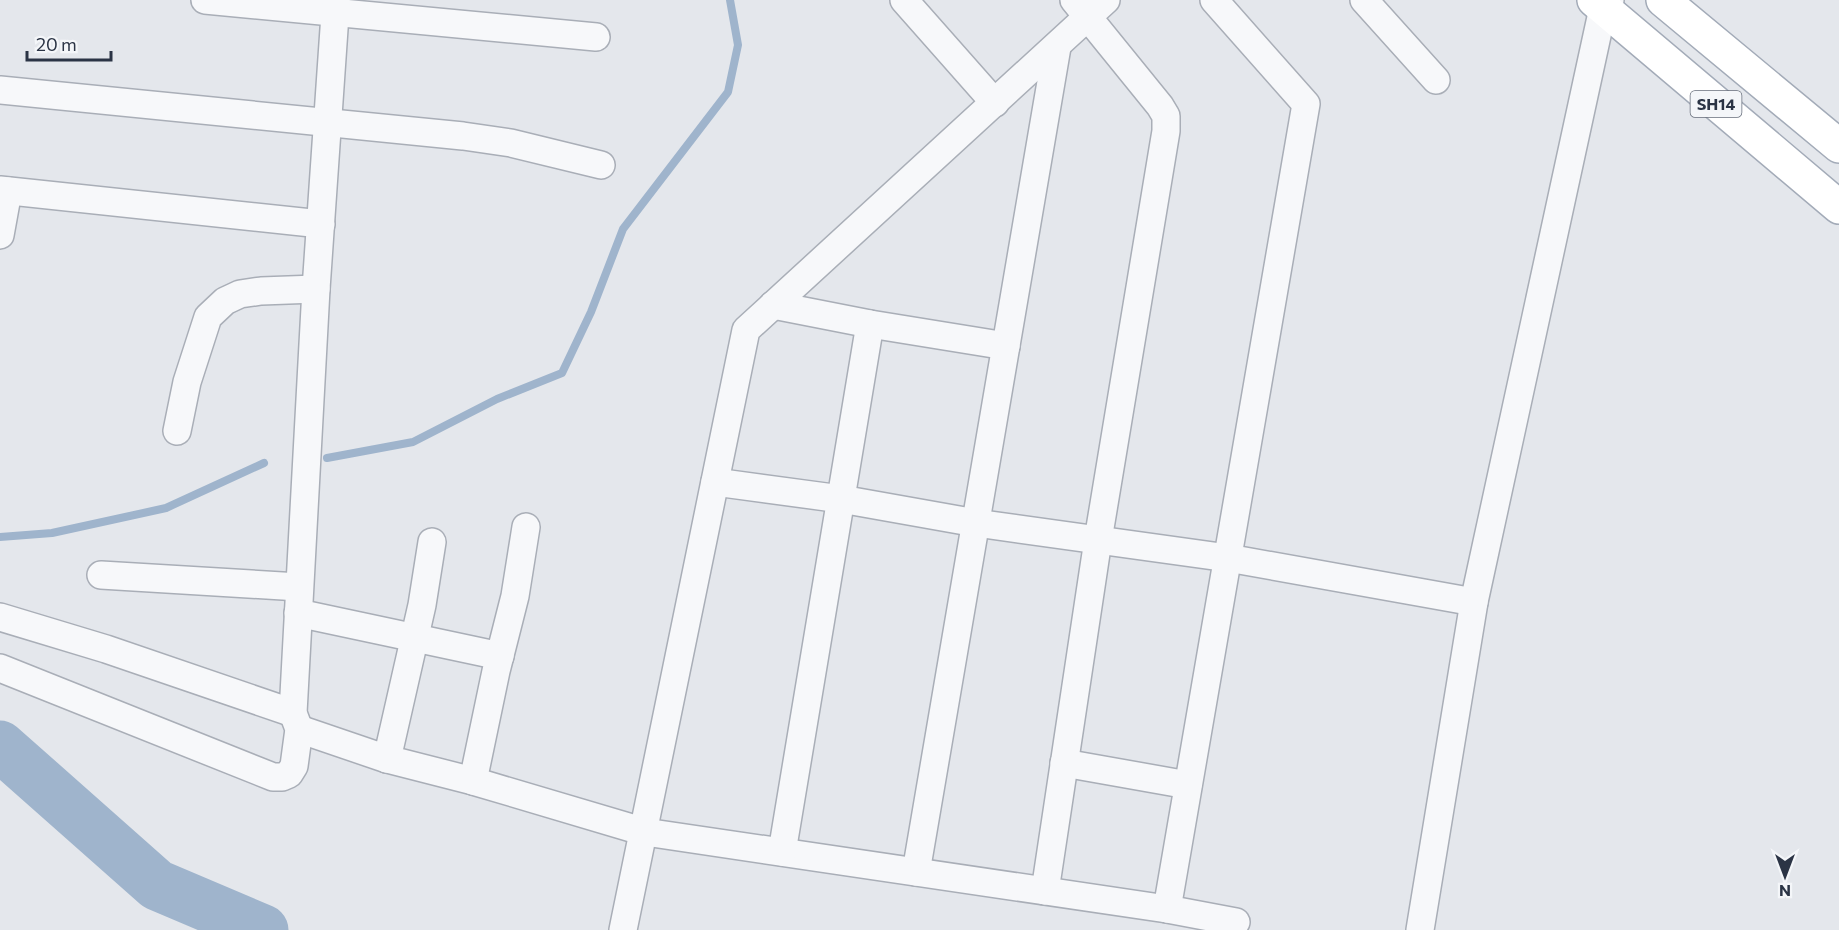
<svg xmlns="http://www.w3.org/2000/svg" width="1839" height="930" font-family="Commissioner,sans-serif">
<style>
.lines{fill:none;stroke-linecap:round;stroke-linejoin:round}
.stream{stroke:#9fb4cc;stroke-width:8}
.river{stroke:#9fb4cc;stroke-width:51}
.minor-casing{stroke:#a9aeb7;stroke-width:30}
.primary-casing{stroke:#a3abb8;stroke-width:36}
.minor{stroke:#f7f8fa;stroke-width:27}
.primary{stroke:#fff;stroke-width:33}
.labels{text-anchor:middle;stroke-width:6;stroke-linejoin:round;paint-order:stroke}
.shield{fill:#f4f6f9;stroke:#676e7b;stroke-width:1.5}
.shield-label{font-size:16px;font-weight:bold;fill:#2b3445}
</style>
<rect width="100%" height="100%" fill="#e4e7ec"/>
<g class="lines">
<g class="stream">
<polyline points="327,458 413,442 497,399 562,373 591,312 623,229 728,92 738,45 730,0"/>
<polyline points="0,537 52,533 166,508 264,463"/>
</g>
<polyline class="river" points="0,746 157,885 263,930"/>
<defs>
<g id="minor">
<polyline points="205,0 596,37"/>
<polyline points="904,0 995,103"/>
<polyline points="1364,0 1436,80"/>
<polyline points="0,90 463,136 511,143 601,165"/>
<polyline points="0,190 321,224"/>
<polyline points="0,235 8,191"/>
<polyline points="773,305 870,324 1006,346"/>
<polyline points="177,431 187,382 208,317 225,301 240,294 261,291 316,289"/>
<polyline points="715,482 841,499 976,523 1228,558 1474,602"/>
<polyline points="101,575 299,587"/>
<polyline points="298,613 500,656"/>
<polyline points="0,617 106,649 293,713"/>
<polyline points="0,668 273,777 282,777 289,774 294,766 299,729 293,713 316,289 336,0"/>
<polyline points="299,729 387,759 473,781 645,832 1167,909 1236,922"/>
<polyline points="387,759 422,605 432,542"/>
<polyline points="1064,763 1188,785"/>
<polyline points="473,781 496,671 515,596 526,527"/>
<polyline points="782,852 870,324"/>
<polyline points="916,872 1057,47"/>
<polyline points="1045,891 1098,540 1166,131 1166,116 1160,106 1074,0"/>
<polyline points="1167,909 1306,104 1214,0"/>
<polyline points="623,930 746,330 1106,0"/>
<polyline points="1420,930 1474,602 1603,8 1610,0"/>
</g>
<g id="primary">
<polyline points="1594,0 1839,207"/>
<polyline points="1663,0 1839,146"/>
</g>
</defs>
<use href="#minor" class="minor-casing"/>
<use href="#primary" class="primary-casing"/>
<use href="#minor" class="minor"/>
<use href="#primary" class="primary"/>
</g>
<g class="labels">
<rect class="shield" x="1690.5" y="91" width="51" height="26" rx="4.5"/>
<g class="shield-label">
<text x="1716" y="110">SH14</text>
</g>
</g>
<g transform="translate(1785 876) rotate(180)" stroke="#f4f6f9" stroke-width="4.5" paint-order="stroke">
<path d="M0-4.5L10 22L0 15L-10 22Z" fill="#2b3445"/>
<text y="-9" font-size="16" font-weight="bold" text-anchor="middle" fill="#2b3445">N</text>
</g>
<path d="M27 51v9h84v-9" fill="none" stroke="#2b3445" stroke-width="3"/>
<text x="36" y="51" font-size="18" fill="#2b3445" stroke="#f4f6f9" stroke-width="4.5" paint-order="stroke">20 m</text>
</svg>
